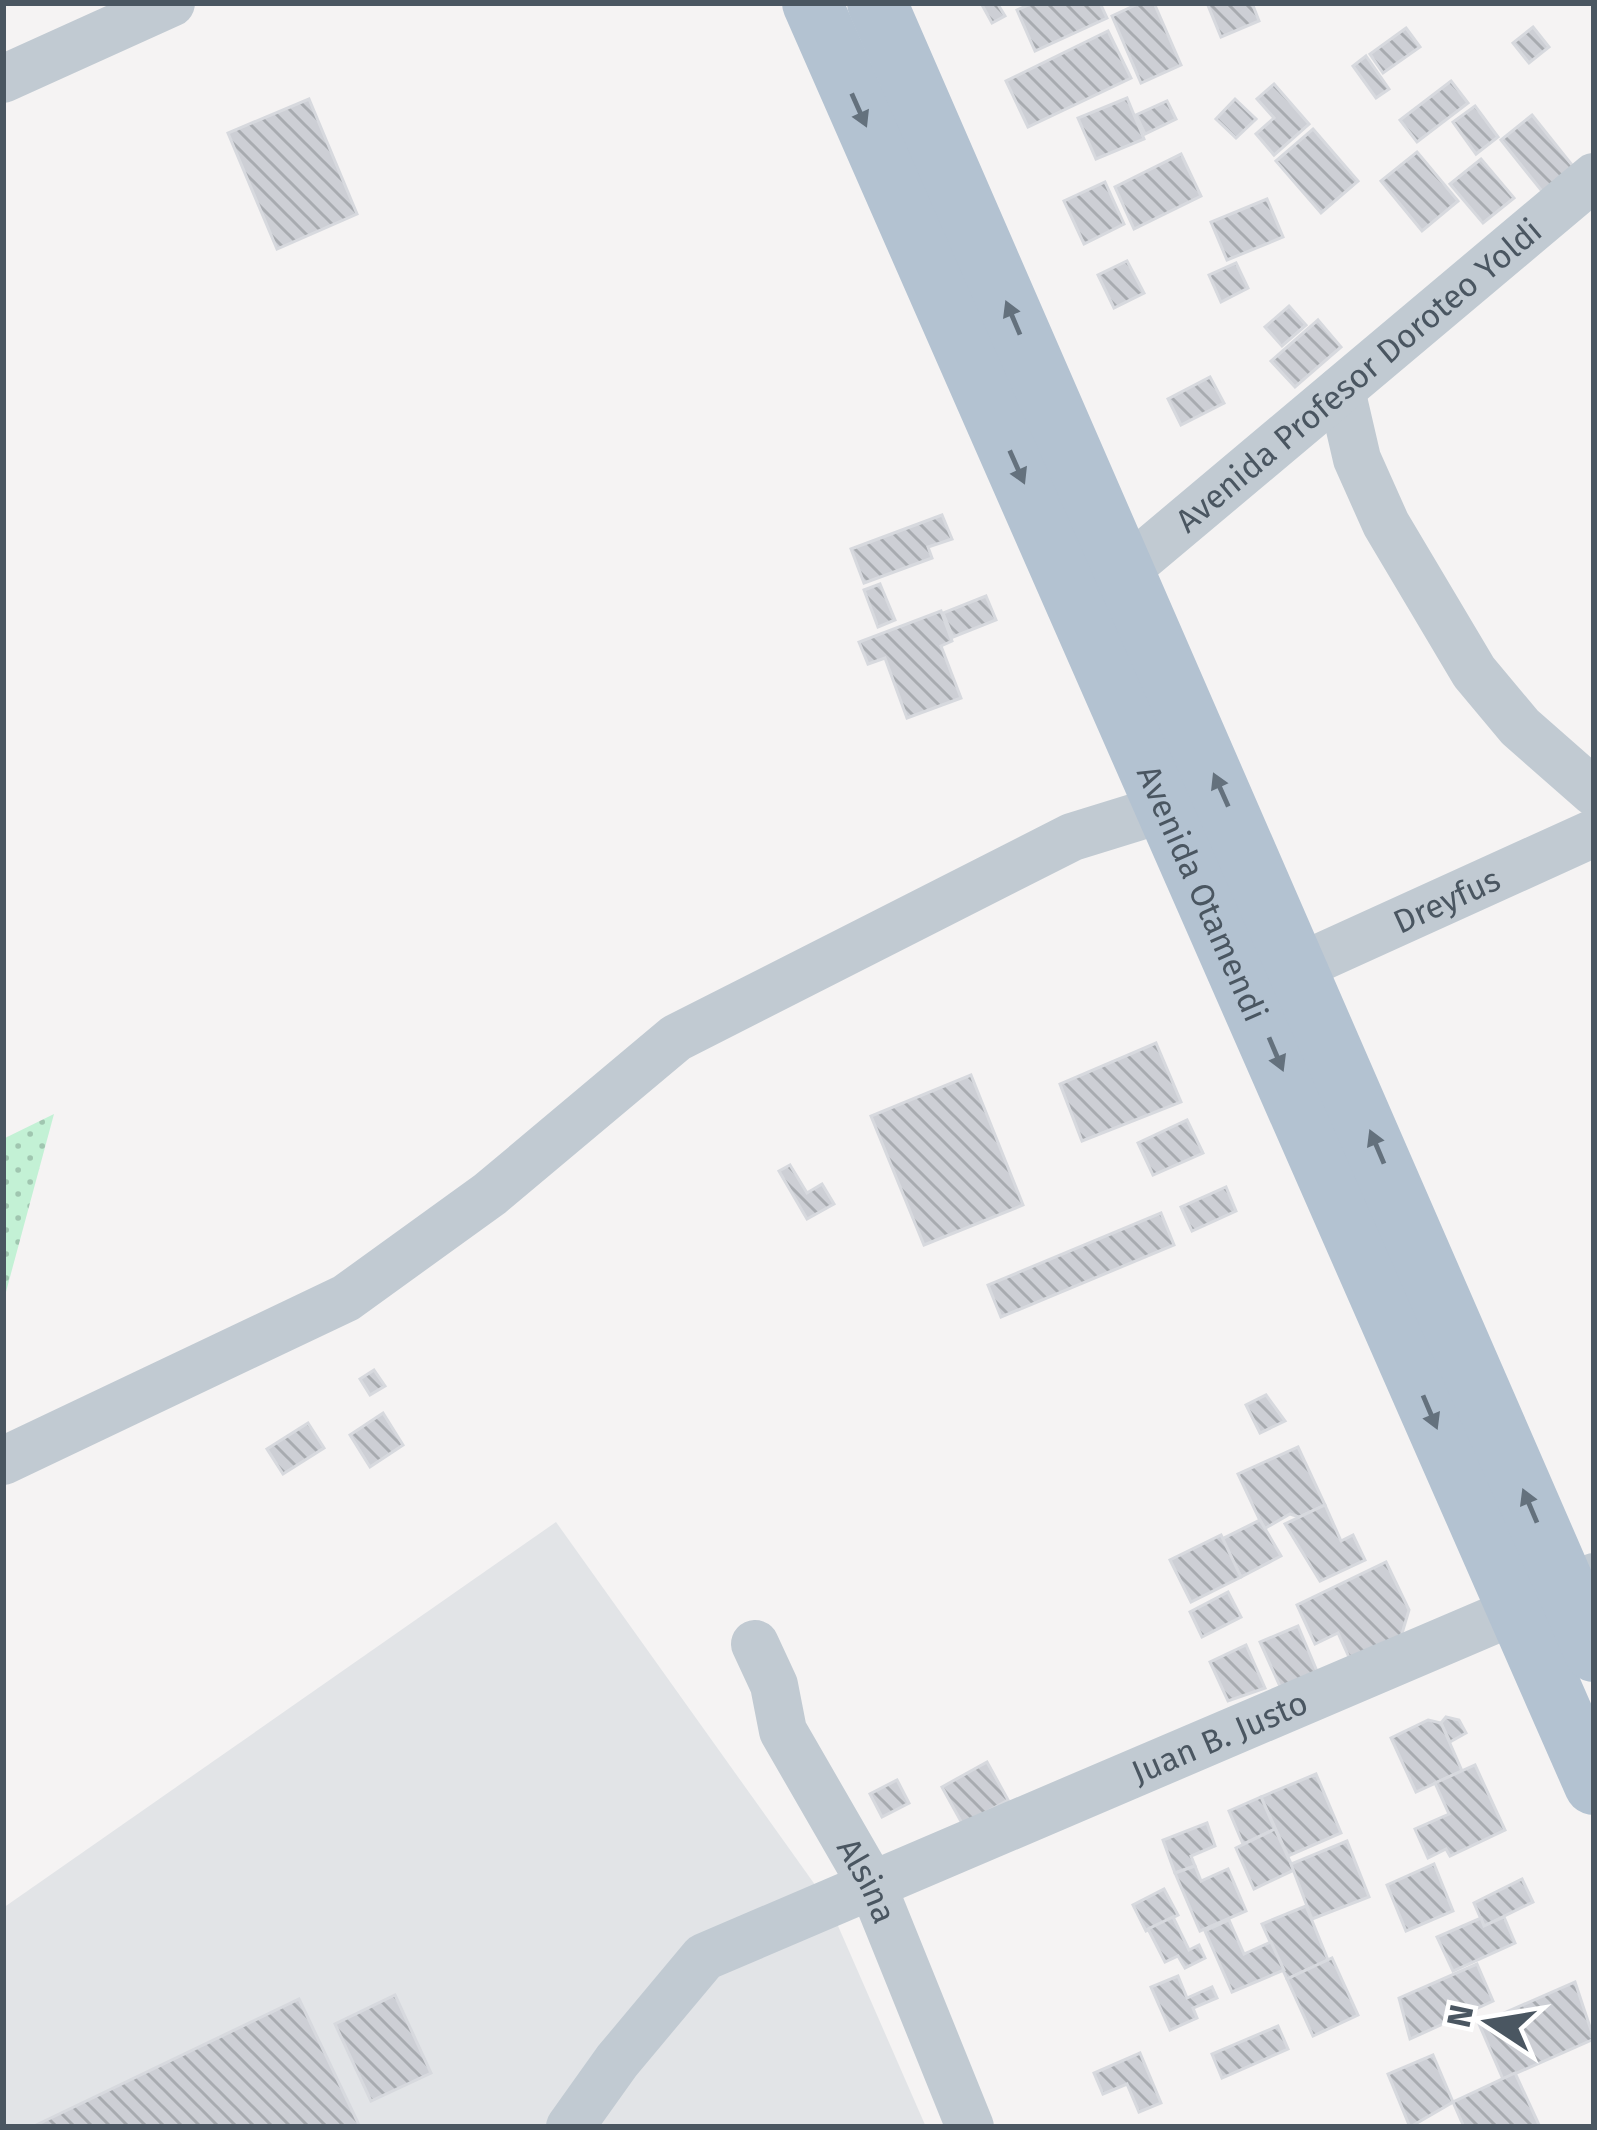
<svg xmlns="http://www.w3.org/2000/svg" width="1597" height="2130" font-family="'Fira Sans',sans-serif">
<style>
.airport{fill:#e2e4e7}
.grass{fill:url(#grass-dots)}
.building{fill:url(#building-back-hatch);stroke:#d7d9de;stroke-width:3}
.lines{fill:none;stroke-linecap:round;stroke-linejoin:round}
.minor{stroke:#c1cad2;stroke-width:48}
.major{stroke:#b3c2d1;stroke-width:60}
.oneway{fill:#64717d}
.labels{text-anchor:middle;stroke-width:12;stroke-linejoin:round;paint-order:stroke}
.street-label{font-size:33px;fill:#4a5661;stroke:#fff}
</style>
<defs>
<pattern id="grass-dots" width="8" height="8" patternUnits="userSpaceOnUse" patternTransform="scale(3)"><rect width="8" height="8" fill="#c3f1d5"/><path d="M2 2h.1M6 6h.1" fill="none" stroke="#a0c6b0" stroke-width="1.8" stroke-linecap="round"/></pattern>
<pattern id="building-back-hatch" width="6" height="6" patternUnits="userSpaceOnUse" patternTransform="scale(3)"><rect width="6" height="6" fill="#cdcfd5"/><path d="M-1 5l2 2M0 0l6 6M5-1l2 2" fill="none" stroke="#a8abb0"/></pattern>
</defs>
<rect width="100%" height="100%" fill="#f5f3f3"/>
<polygon class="airport" points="556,1522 828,1903 926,2127 3,2127 3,1908"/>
<polygon class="grass" points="54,1114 3,1303 3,1139"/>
<g class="building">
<polygon points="981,3 997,3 1005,16 992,23"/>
<polygon points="1033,3 1100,3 1107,18 1035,51 1017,10"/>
<polygon points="1140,3 1154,3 1181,65 1141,83 1112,16"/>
<polygon points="1207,3 1252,3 1259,21 1221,37"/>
<polygon points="1533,27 1549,47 1529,63 1513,43"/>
<polygon points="1406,28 1420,47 1383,73 1370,54"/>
<polygon points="1108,31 1131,78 1028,127 1006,81"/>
<polygon points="1366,56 1389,89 1376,98 1353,66"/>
<polygon points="1451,81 1468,103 1417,142 1400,120"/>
<polygon points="1274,84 1309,124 1274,155 1256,134 1274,118 1257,99"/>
<polygon points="1127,98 1144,139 1096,159 1078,118"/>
<polygon points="309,99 357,214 277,249 228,133"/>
<polygon points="1235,99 1256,119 1236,138 1216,119"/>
<polygon points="1167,101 1176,119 1145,134 1136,115"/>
<polygon points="1475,106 1498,137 1476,154 1453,122"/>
<polygon points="1532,115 1576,170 1545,195 1501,140"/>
<polygon points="1313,129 1358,181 1321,213 1276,161"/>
<polygon points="1417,152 1458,201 1422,231 1381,181"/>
<polygon points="1181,154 1201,196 1134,229 1115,187"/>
<polygon points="1481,159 1514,198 1483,223 1450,184"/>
<polygon points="1105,182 1124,224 1084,244 1064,201"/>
<polygon points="1267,199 1283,237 1227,260 1211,222"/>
<polygon points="1127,261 1144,293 1114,308 1098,275"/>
<polygon points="1236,263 1248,288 1221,302 1209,275"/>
<polygon points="1289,306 1306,325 1282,346 1265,327"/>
<polygon points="1318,320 1341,347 1295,387 1271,361"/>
<polygon points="1210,377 1224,403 1181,425 1168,399"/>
<polygon points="942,515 952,539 928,547 932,558 864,583 851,549"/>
<polygon points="880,584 895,620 878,627 864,590"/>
<polygon points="986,596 996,620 953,637 943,613"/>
<polygon points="941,611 952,641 941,646 961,698 907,718 885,658 868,664 859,642"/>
<polygon points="1156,1043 1181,1102 1082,1141 1060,1084"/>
<polygon points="971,1075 1023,1205 924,1245 871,1116"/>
<polygon points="1187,1120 1203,1153 1153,1175 1138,1143"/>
<polygon points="790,1165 807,1193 822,1184 834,1204 807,1219 779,1171"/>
<polygon points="1226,1187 1236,1211 1192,1231 1181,1207"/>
<polygon points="1161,1213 1174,1245 1001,1317 988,1285"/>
<polygon points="374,1370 385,1386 370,1395 360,1379"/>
<polygon points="1266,1395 1285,1421 1260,1433 1246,1405"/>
<polygon points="383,1413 403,1445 370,1467 350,1435"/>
<polygon points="308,1423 324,1448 283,1474 267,1449"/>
<polygon points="1298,1447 1325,1505 1299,1517 1290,1514 1264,1529 1238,1474"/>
<polygon points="1325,1505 1341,1541 1353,1535 1365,1560 1320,1581 1285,1524"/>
<polygon points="1260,1520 1281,1556 1241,1577 1222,1539"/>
<polygon points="1221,1535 1241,1577 1191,1602 1170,1560"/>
<polygon points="1386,1562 1409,1610 1398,1647 1354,1668 1338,1633 1315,1644 1297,1605"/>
<polygon points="1228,1592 1241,1617 1202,1637 1190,1612"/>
<polygon points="1298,1626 1319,1676 1283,1693 1260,1642"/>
<polygon points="1246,1645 1265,1688 1228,1701 1210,1662"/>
<polygon points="1446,1717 1459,1720 1466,1733 1450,1742 1441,1723"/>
<polygon points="1428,1720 1441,1723 1462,1771 1416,1792 1391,1738"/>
<polygon points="987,1762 1008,1800 963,1825 942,1787"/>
<polygon points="1475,1765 1505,1830 1450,1856 1446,1849 1428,1858 1415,1829 1449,1814 1435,1783"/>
<polygon points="1316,1774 1341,1833 1288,1856 1261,1797"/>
<polygon points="897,1780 909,1803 882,1817 870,1794"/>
<polygon points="1261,1797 1275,1829 1243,1844 1229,1811"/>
<polygon points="1207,1823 1215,1846 1191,1856 1195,1866 1175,1873 1163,1840"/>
<polygon points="1275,1829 1294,1870 1254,1889 1236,1848"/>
<polygon points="1347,1841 1369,1897 1312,1919 1291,1864"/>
<polygon points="1434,1864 1453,1911 1406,1931 1387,1885"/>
<polygon points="1195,1866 1201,1881 1228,1869 1246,1911 1200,1931 1175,1873"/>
<polygon points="1522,1879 1533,1902 1484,1926 1474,1903"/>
<polygon points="1164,1889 1178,1915 1146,1931 1133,1905"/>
<polygon points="1306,1906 1328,1960 1287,1979 1262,1924"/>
<polygon points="1173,1917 1189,1950 1199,1945 1205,1958 1185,1968 1178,1956 1165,1962 1148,1929"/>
<polygon points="1504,1917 1515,1943 1453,1971 1437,1937 1481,1918 1484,1926"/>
<polygon points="1229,1920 1244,1954 1271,1942 1284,1970 1232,1992 1205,1931"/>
<polygon points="1332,1958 1358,2015 1313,2036 1287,1979"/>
<polygon points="1477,1964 1493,2001 1410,2039 1399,1998"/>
<polygon points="1178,1976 1187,1998 1212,1987 1217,1998 1193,2008 1197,2018 1170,2030 1151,1987"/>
<polygon points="1575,1982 1594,2039 1503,2079 1479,2024"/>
<polygon points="395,1995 431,2073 371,2101 335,2024"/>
<polygon points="299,1999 360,2127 32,2127"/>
<polygon points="1278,2026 1288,2049 1222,2078 1212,2054"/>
<polygon points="1140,2053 1161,2103 1139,2112 1127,2084 1103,2094 1094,2073"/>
<polygon points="1433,2055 1453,2102 1410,2127 1388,2074"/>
<polygon points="1515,2073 1540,2127 1464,2127 1453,2102"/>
</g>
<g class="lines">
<g class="minor">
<polyline points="3,79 171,3"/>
<polyline points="1341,390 1357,459 1386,524 1474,672 1520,727 1594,792"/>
<path id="s1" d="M 1124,572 L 1594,177"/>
<path id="s2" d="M 1299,967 L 1594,833"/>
<polyline points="3,1461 346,1298 490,1194 676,1038 1072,837 1169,807"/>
<path id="s3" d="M 755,1644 L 774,1685 L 783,1731 L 873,1887 L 970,2127"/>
<path id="s4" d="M 570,2127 L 617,2061 L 704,1957 L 1594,1577"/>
</g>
<g class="major">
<path id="s5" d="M 812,3 L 1594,1785"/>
<polyline points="877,3 1594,1652"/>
</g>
</g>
<defs><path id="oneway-solid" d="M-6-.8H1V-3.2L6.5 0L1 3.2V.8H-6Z" transform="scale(3)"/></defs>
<g class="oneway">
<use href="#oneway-solid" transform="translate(859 110) rotate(66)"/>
<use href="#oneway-solid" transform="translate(1013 318) rotate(-113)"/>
<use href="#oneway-solid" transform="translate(1017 467) rotate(66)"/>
<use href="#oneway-solid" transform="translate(1221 790) rotate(-114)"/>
<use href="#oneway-solid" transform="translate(1276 1054) rotate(67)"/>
<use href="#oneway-solid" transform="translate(1377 1147) rotate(-113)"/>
<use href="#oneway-solid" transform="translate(1430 1412) rotate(67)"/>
<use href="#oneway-solid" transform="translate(1530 1506) rotate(-113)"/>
</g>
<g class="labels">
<g class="street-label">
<text dy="12" stroke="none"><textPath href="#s1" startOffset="306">Avenida Profesor Doroteo Yoldi</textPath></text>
<text dy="12" stroke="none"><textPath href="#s5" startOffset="972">Avenida Otamendi</textPath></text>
<text dy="12" stroke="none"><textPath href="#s2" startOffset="162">Dreyfus</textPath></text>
<text dy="12" stroke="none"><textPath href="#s4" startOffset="777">Juan B. Justo</textPath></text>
<text dy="12" stroke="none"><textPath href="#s3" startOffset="264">Alsina</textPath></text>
</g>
</g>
<rect width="1597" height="2130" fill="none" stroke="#4a5661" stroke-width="12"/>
<g transform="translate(1489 2022) rotate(282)" stroke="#ffffff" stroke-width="9" paint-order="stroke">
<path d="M0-9L21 45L0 30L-21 45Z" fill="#4a5661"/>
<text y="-18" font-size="33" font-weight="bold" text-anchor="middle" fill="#4a5661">N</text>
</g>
</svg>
